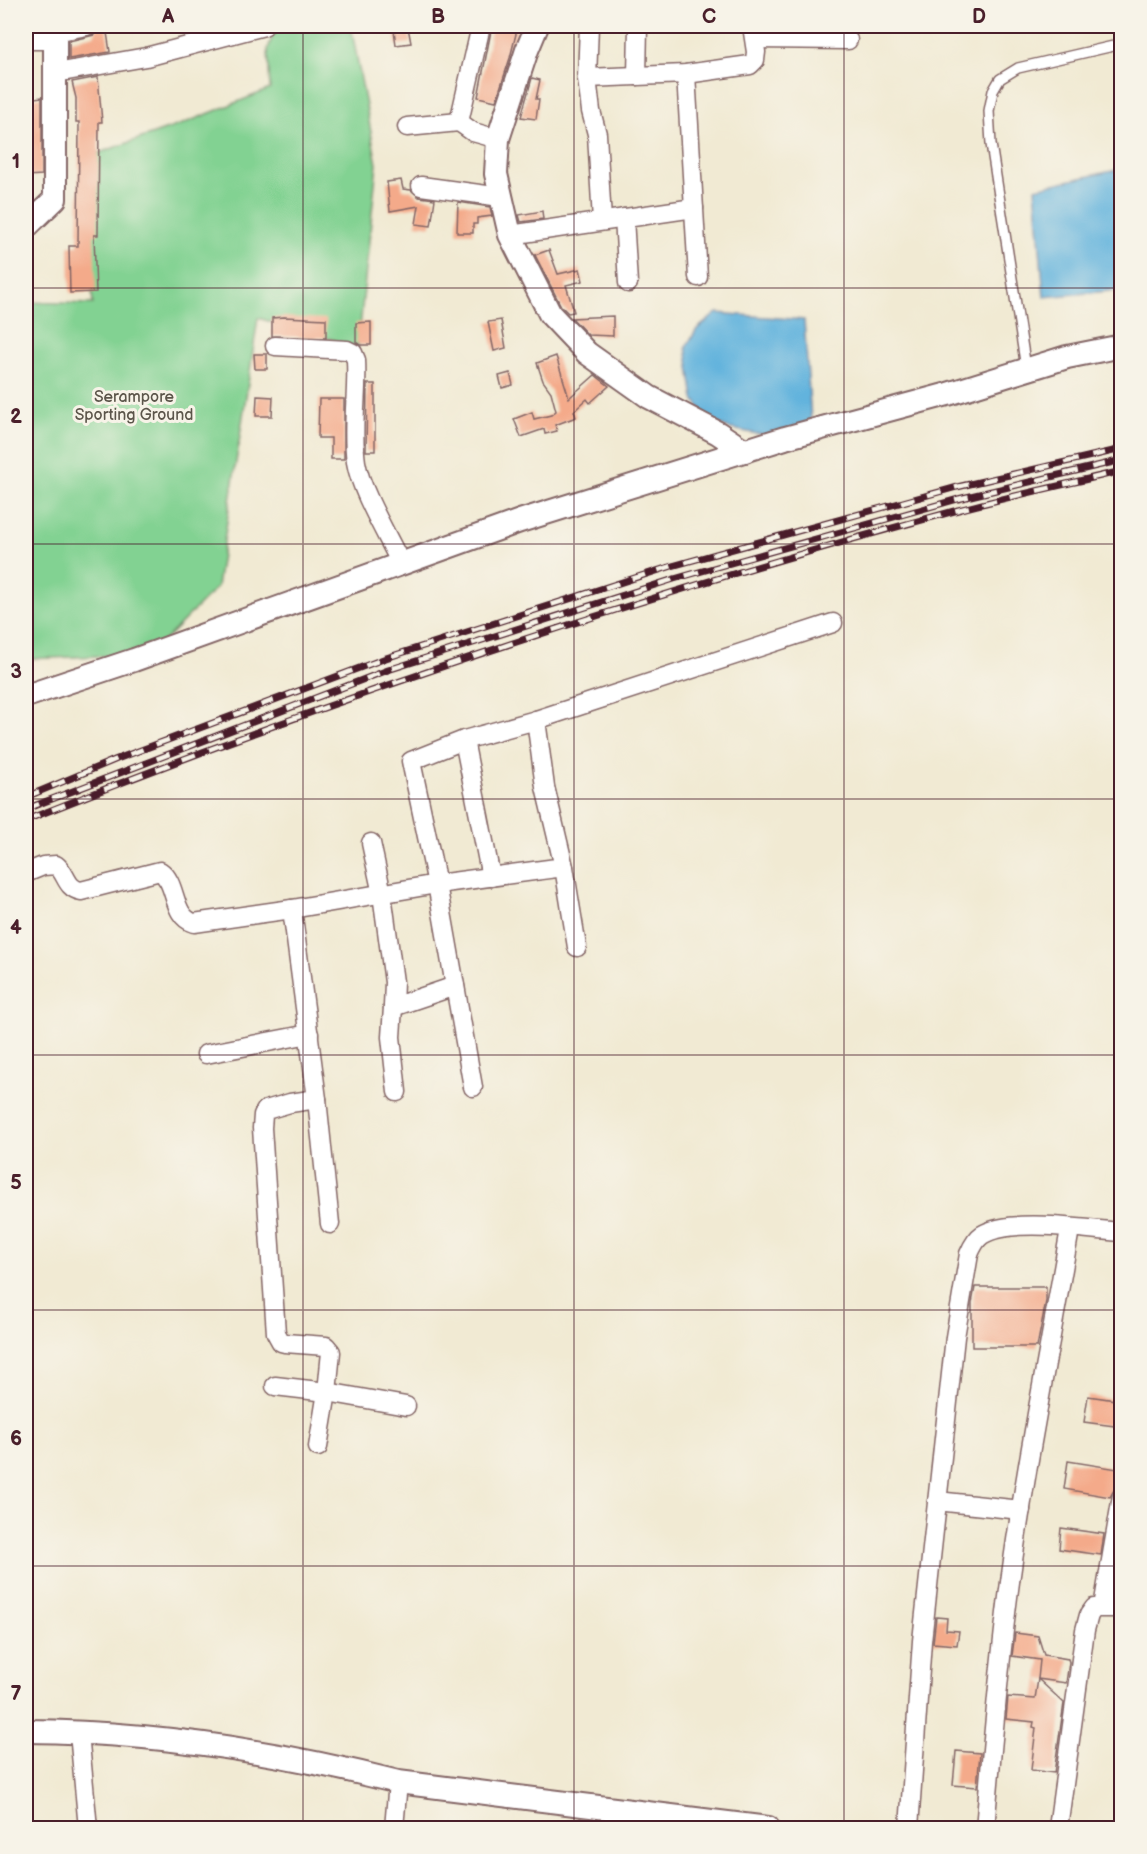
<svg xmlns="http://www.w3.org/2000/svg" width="1147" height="1854" font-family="'Balsamiq Sans',sans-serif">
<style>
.green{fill:#82d292;stroke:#66785e;stroke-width:1.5}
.water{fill:#62b3dd;stroke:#566984;stroke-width:1.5}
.building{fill:#f4aa8a}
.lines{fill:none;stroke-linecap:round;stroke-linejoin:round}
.service-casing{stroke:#846666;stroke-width:12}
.minor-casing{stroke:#846666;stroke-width:21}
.tertiary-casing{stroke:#846666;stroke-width:26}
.service{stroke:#fff;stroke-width:9}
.minor{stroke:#fff;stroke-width:18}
.tertiary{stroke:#fff;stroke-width:22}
.rail-casing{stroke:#4a1f2b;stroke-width:7}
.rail{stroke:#f7f3e8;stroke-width:4.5;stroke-dasharray:14;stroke-linecap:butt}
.grid{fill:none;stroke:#4a1f2b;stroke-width:1.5;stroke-opacity:0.55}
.labels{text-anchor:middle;stroke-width:6;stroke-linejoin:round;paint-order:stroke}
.park-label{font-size:16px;fill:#5b554a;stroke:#f7f3e8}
.neatline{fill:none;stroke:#4a1f2b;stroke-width:2}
.grid-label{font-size:20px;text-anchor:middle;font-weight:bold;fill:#4a1f2b}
</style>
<rect width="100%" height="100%" fill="#f7f3e8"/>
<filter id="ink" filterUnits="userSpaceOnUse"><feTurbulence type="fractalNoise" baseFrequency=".0167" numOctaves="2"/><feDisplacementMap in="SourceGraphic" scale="12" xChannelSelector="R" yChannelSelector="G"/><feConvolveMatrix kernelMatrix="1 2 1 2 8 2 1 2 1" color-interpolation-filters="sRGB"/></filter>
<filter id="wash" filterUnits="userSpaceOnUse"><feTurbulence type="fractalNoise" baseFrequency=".008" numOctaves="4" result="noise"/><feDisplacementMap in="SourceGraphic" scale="24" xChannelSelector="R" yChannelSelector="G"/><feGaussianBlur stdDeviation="1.35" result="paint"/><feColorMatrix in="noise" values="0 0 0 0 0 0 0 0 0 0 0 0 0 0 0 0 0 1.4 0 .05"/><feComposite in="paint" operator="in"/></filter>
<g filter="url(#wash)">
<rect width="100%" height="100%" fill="#f1ead3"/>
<polygon class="green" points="276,26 351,26 377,164 358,347 258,318 217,587 151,654 26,659 26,302 93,304 89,264 90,156 185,123 270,89 268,49"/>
<g class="water">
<polygon points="1121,169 1121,290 1044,297 1035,188"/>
<polygon points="717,313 804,320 811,420 778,438 727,428 707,418 694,399 686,347 697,329"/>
</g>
<g id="blocks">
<g class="building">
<polygon points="98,26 106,26 110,52 69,59 69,41 94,35"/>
<polygon points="492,26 518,26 510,58 496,101 478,97"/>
<polygon points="408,27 411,43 396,45 394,30"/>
<polygon points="98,77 102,122 99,122 98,235 94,235 96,292 70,293 69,246 78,246 79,122 76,122 76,98 72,82"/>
<polygon points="532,78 540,80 536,99 539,99 536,119 521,117"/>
<polygon points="42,97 42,175 26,176 26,99"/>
<polygon points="401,180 403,189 411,190 419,197 435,199 431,226 416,224 419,206 390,211 387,182"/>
<polygon points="458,202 490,207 492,216 477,218 477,224 473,224 473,233 457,233"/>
<polygon points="542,211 543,219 521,222 519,215"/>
<polygon points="549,250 558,274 580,269 583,281 566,285 574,312 568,313 561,306 535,255"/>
<polygon points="613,316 613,336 588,335 572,318"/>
<polygon points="284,317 326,319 326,338 272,336 272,318"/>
<polygon points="501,320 506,348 494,351 488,322"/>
<polygon points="371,322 371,345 360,345 356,342 356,323"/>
<polygon points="254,354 267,354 267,369 255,369"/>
<polygon points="556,356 569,398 595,375 609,386 590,403 587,399 574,411 576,417 555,425 557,431 545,434 544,429 521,437 514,419 532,412 534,419 551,415 556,411 551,392 543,381 537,363"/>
<polygon points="510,373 513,385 502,388 499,376"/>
<polygon points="367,384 375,384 375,451 366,451"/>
<polygon points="257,396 273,397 272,416 256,416"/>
<polygon points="319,399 344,399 344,459 331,459 331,438 318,438"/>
<polygon points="975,1287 1046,1287 1046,1301 1037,1347 972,1347 972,1303"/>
<polygon points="1088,1396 1122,1401 1122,1427 1084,1422"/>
<polygon points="1068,1461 1118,1469 1115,1488 1110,1497 1064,1489"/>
<polygon points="1061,1528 1104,1534 1101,1555 1059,1549"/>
<polygon points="936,1617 947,1618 946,1630 959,1631 957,1645 933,1643"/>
<polygon points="1015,1633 1038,1636 1044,1655 1068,1659 1069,1662 1066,1683 1038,1679 1040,1660 1012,1656"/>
<polygon points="1038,1679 1064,1703 1054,1773 1031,1770 1036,1728 1033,1727 1034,1722 1006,1719 1008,1697 1035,1699"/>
<polygon points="956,1751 980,1753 977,1787 953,1785"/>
</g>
</g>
</g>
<g filter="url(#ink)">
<use href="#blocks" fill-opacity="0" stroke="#846666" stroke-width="1.5"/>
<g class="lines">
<defs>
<polyline id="service" points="1026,368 991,144 989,111 993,91 1000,79 1018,68 1122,44"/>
<g id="minor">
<polyline points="481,26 459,122 473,132 498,139"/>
<polyline points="589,26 587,78 591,111 597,134 602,221"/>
<polyline points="55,32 87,26"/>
<polyline points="755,39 848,40"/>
<polyline points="26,40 55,40"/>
<polyline points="56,73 146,57 264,26"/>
<polyline points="686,74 698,277"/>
<polyline points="637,76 638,26"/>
<polyline points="587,78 686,74 750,65 755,60 756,52 752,26"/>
<polyline points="407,127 459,122"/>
<polyline points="421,186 501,197"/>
<polyline points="624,218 628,283"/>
<polyline points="510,235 694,208"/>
<path d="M 275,346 L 347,350 L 353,353 L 356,360 C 358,393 351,428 356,462 C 361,492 388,536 401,564"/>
<polyline points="464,740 491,877"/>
<polyline points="371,843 382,894 394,982 393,1007 455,986"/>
<polyline points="564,867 577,947"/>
<path d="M 26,873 L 43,866 L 56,865 C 67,873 65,888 81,891 L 160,871 C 178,883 171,916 194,923 L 292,909 L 437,884 L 564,867 L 545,787 L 536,720"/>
<polyline points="292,909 317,1099 330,1224"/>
<polyline points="393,1007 391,1037 397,1092"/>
<polyline points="206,1054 309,1034"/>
<polyline points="473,1087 437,884 411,761 464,740 536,720 833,623"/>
<polyline points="317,1099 290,1103 266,1110 263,1115 262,1128 276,1333 281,1342 285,1343 326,1346 331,1352 327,1392 318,1447"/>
<polyline points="275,1386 327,1392 406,1406"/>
<polyline points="937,1501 1021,1510"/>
<polyline points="1103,1607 1122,1496"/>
<polyline points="79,1733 88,1828"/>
<polyline points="394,1828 398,1782"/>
<path d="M 909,1828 L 922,1641 L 955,1337 L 969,1254 C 972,1247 976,1239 982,1235 C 1010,1217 1088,1230 1122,1232"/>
<path d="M 985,1828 C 992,1751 998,1674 1008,1597 C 1024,1474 1049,1351 1070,1229"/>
<polyline points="1058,1828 1085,1630 1089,1615 1094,1608 1122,1608"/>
</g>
<g id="tertiary">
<polyline points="537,26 527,50 498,139 496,174 510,235 550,314 587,353 649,397 718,433 745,451"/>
<polyline points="26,227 55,199 55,26"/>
<polyline points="26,696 134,660 520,521 785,438 948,394 1067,357 1122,346"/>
<path d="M 26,1731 C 151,1732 276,1751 398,1782 L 768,1828"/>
</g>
</defs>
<use href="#service" class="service-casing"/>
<use href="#minor" class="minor-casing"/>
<use href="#tertiary" class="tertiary-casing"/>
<use href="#service" class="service"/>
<use href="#minor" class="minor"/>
<use href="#tertiary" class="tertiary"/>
<defs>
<g id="rail">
<polyline points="26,797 117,759 386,658 672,566 957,487 1122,449"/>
<polyline points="26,809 388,670 674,579 958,499 1122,460"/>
<path d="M 26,820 C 330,699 642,595 958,510 C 1012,496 1067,484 1122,471"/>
</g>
</defs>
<use href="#rail" class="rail-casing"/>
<use href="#rail" class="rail"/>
</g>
</g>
<path class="grid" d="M 303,26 L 303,1828M 574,26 L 574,1828M 844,26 L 844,1828M 26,288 L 1122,288M 26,544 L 1122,544M 26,799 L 1122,799M 26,1055 L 1122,1055M 26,1310 L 1122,1310M 26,1566 L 1122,1566"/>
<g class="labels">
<g class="park-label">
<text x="134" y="402">Serampore<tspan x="134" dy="18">Sporting Ground</tspan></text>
</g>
</g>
<rect width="1147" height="1854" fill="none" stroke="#f7f3e8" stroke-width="66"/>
<rect x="33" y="33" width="1081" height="1788" class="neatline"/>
<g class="grid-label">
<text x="168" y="23">A</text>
<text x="438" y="23">B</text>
<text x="709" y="23">C</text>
<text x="979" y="23">D</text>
<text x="16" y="168">1</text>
<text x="16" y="423">2</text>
<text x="16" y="678">3</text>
<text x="16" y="934">4</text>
<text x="16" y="1189">5</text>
<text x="16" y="1445">6</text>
<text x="16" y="1700">7</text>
</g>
</svg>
